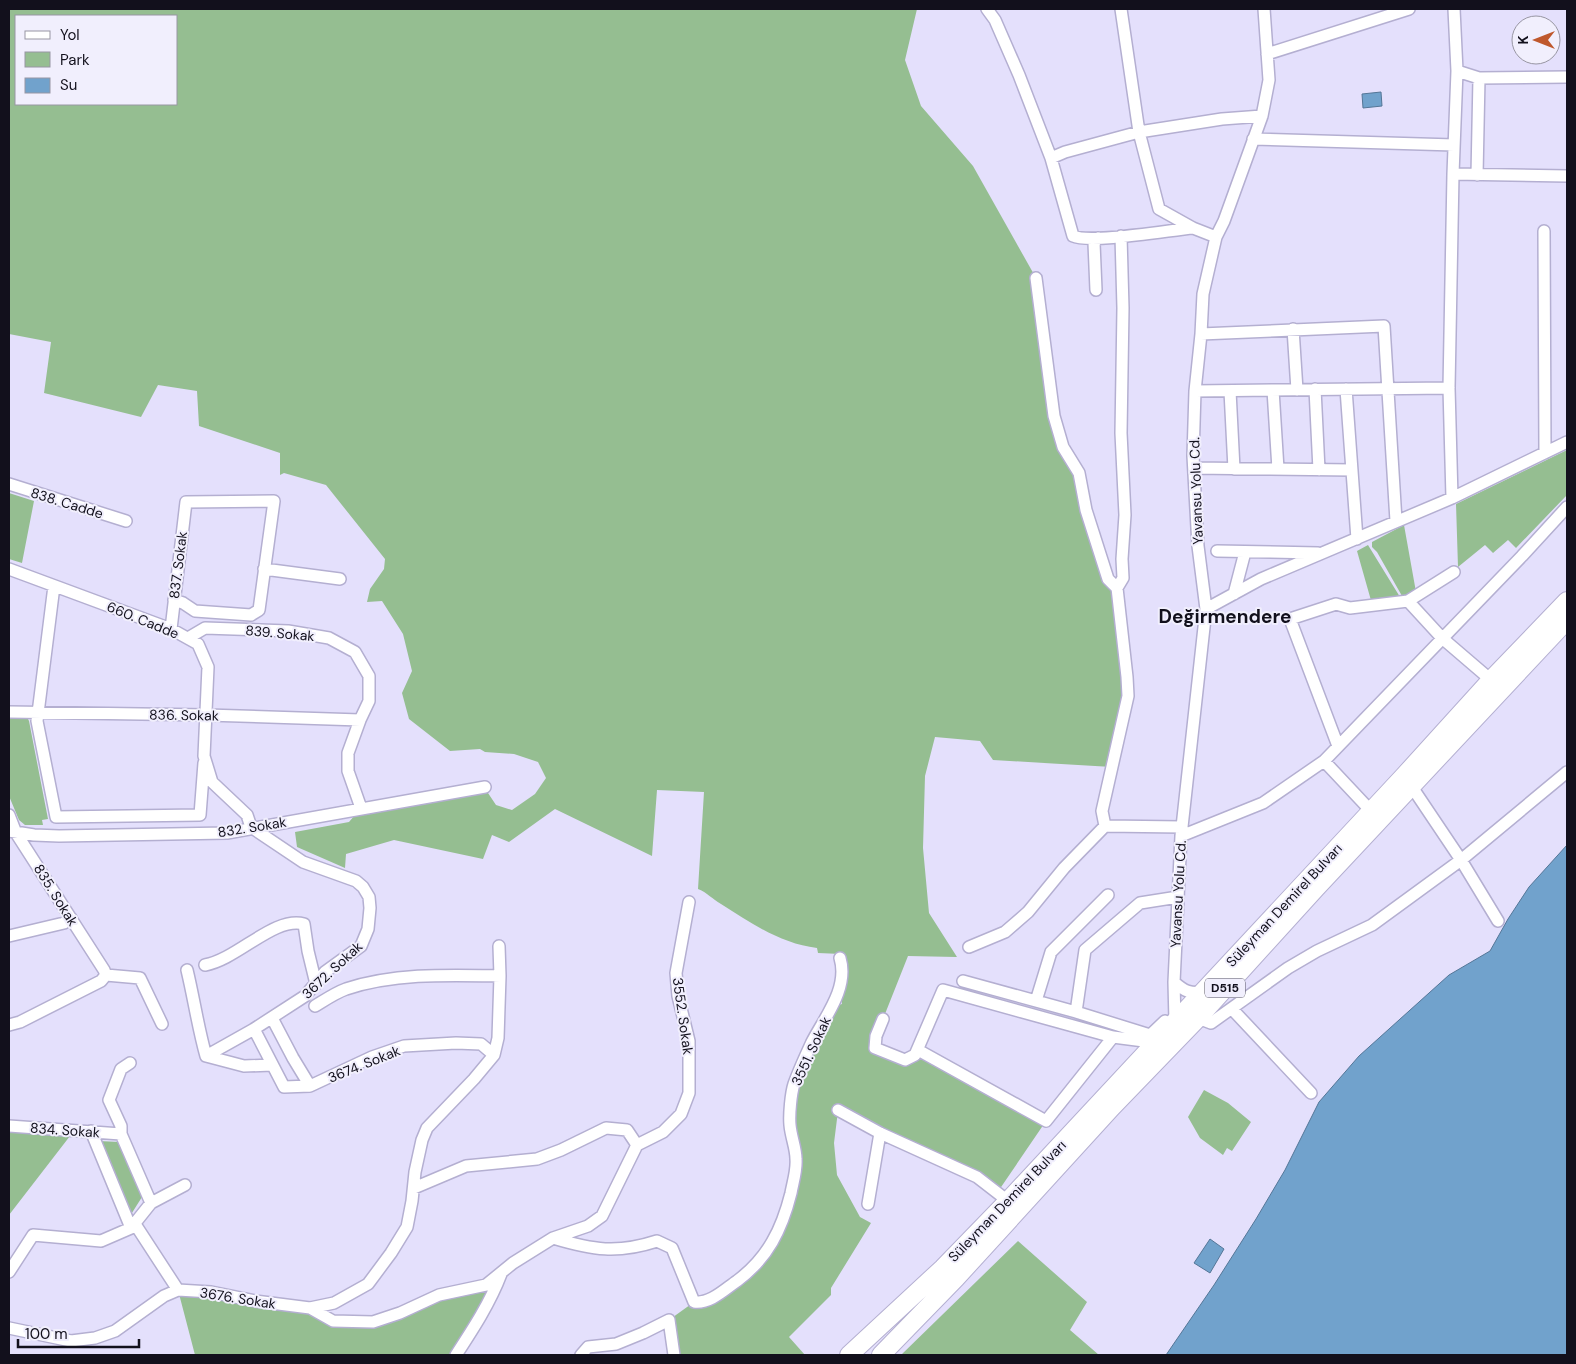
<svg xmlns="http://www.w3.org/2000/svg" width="1576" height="1364" font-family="'DM Sans',sans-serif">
<rect width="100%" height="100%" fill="#e4e0fc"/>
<path fill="#95be91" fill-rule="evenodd" d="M9 9H917L905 60 921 106 973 166 1036 278 1054 416 1086 510 1117 588 1127 677 1112 767 993 760 980 741 935 737 925 776 923 848 929 913 957 957 908 956 883 1019 875 1048 905 1060 918 1050 1046 1121 997 1193 838 1111 834 1143 837 1175 860 1217 871 1223 831 1288V1295L789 1337 805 1355H674L669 1320 694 1302 702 1303 761 1260 793 1182 794 1086 832 1007 842 1004 840 986 841 954 818 953 817 948C781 944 751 923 721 904 712 899 708 893 698 889L704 792 657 790 652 856 555 809 509 842 492 835 483 859 394 840 346 854 345 868 297 847 295 832 349 822 361 808 484 787 496 805 512 810 535 794 546 778 538 762 514 754 485 752 480 749 450 751 409 719 402 693 412 671 403 634 382 601 367 602 370 589 384 569 385 559 326 485 284 473 280 475V453L199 426 197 391 158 385 141 417 44 393 51 342 9 334ZM16 16H176V104H16Z
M1567 450V495L1516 548 1508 540 1493 553 1485 545 1458 567 1456 504Z
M9 493 34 501 22 563 9 559Z
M1404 525 1416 592 1402 596 1377 552 1372 547V542Z
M1368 545 1400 597 1372 604 1357 551Z
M9 719H28L29 721 48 819 42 820 43 825H25L19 820 9 796Z
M1204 1090 1228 1103 1251 1122 1232 1151 1227 1148 1223 1155 1200 1138 1188 1117Z
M9 1132 70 1136 9 1215Z
M98 1141 120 1142 142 1192V1197L130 1216Z
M1018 1241 1087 1302 1070 1330 1099 1355H901Z
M502 1272 456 1355H195L178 1290 310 1308 333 1321 373 1322 486 1285Z"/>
<path fill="#71a2cc" stroke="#547697" d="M1381 92 1382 106 1363 108 1362 94Z
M1567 845V1355H1166L1214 1285 1256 1219 1285 1170 1319 1102 1359 1056 1449 975 1490 951 1508 919 1529 887Z
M1210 1239 1224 1249 1210 1273 1194 1263Z"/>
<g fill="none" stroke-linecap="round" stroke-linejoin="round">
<defs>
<path id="minor" d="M987 9 995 20 1019 75 1051 158 1073 236C1090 244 1170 230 1193 228
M1121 9 1139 132 1159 209 1193 228 1216 237
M1454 9 1457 71 1453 174 1567 176
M1267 54 1409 9
M1457 71 1479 78 1567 77
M1253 139 1454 145
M1051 158 1065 152 1139 132 1222 119 1262 116
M1477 175 1479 78
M1544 231 1545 453
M1036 278 1054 416 1063 447 1079 473 1086 510 1108 579 1117 588
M1096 290 1094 243 1098 238
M1293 329 1297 390
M1201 334 1384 326 1396 521
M1315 389 1319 470
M1346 389 1357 539
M1273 390 1278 469
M1195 391 1449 388
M1230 391 1234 469
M1194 468 1352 470
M9 484 126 521
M1452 498 1449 388 1453 174
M1217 551 1318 553
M9 569 171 629 198 644 208 667 204 756 212 782 247 815 251 827 303 862 356 881 363 887 369 897 370 908 368 929 361 946 325 972 305 996 254 1029
M264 569 340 579
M54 586 37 721 56 817 200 815 204 763
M1234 594 1245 552
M1408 601 1442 638 1491 680
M1206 609 1261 579 1452 498 1567 442
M171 629 186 502 274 501 259 610 251 615 195 611 183 603 174 600
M188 638 205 628 288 631 329 638 355 652 369 676V701L360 720 348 753V771L361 808
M9 712 207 715 360 720
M1338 746 1290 619 1336 604 1350 608 1408 601 1454 572
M1324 761 1371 811
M1412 787 1461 860 1498 921
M9 815 16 833 104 970 106 975
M1105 826 1102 811 1128 696 1127 677 1117 588 1123 578 1122 559 1125 515 1121 433 1123 308 1121 236
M9 831 34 835 59 836 227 833 485 787
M1181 836 1263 803 1324 761 1522 556 1567 507
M9 936 64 923 71 918
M969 947 1005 932 1028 912 1064 868 1105 826 1182 827
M205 965C238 959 274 916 304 924L308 951 316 984
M187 970C194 999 198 1028 206 1056L244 1066 272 1065
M106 975 140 978 162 1024
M963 981 1076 1012 1150 1035
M1174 982C1184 991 1190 994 1204 992
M1036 1001 1051 952 1108 895
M315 1006C325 1000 335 993 346 989 395 973 448 975 500 976
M1232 1009 1311 1093
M1076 1012 1085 950 1140 903 1178 897
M272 1018 293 1058 310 1086 372 1057 404 1046 456 1043 481 1044 494 1055
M1198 1018 1211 1023 1288 968 1317 951 1372 925 1409 898 1461 860 1567 772
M883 1019 876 1036 875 1048 905 1060 915 1055 943 990 1113 1037 1144 1041 1165 1021
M1175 1022 1174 982 1181 836 1206 609 1198 546 1193 456 1195 391 1201 334 1203 294 1216 237 1224 221 1262 116 1269 80 1264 9
M9 1025 20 1022 101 981 106 975
M918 1050 1046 1121 1113 1037
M206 1056 254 1029 284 1087 310 1086
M130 1063 121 1069 109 1100 121 1126V1134L151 1203
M838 1110 880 1133 977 1177 1008 1201
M9 1126 121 1134
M91 1131 131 1228
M414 1188 466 1166 537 1159 561 1150 606 1128 627 1130 637 1145
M868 1204 880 1133
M135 1224 178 1290
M553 1238C593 1250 617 1254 657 1241L672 1248 694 1302C710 1304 724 1290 737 1281 768 1258 782 1229 791 1193 793 1182 797 1170 796 1159 796 1148 791 1137 790 1125 789 1115 791 1093 794 1084 799 1070 806 1055 812 1042 825 1017 849 988 840 958
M9 1272 33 1235 101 1241 131 1228 151 1203 185 1185
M310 1308 333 1321 373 1322 400 1313 439 1295 486 1285 513 1263 553 1238 588 1226 602 1216 637 1145 663 1132 681 1114 689 1093V1041L678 996 676 973 689 902
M9 1328 71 1341 95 1338 115 1331 164 1296 178 1290 211 1292 255 1301 310 1308 334 1303 368 1284 391 1253 407 1227 412 1201 415 1172 422 1140 427 1128 474 1079 494 1055 498 1038 500 976 499 946
M456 1355C473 1329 490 1303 501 1274
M581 1355 588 1347 616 1344 643 1333 669 1320 674 1355"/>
<path id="highway" d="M849 1355 943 1268 1008 1201 1404 776 1491 680 1567 601
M881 1355 956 1278 1112 1107 1198 1018 1316 888 1567 620"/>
</defs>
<use href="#minor" stroke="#b4afd1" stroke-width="14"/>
<use href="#highway" stroke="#b4afd1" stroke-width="20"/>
<use href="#minor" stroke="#fff" stroke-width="11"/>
<use href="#highway" stroke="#fff" stroke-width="18"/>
</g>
<g text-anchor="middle" stroke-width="4" stroke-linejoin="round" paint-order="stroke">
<rect fill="#f1effd" stroke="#555360" stroke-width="1" x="1205" y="978.5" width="40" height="19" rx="4"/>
<g font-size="12" font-weight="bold" fill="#12101c">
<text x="1225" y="992">D515</text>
</g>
<g font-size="14" fill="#12101c" stroke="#f1effd">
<text transform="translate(1196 491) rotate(-92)" y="5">Yavansu Yolu Cd.</text>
<text transform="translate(67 503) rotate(17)" y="5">838. Cadde</text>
<text transform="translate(178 565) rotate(-83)" y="5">837. Sokak</text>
<text transform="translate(143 620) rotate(22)" y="5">660. Cadde</text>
<text transform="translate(280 633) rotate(5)" y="5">839. Sokak</text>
<text transform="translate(184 715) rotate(1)" y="5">836. Sokak</text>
<text transform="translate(252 827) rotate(-9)" y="5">832. Sokak</text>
<text transform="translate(1178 894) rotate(-87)" y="5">Yavansu Yolu Cd.</text>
<text transform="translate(56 895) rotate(58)" y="5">835. Sokak</text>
<text transform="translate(1284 905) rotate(-47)" y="5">Süleyman Demirel Bulvarı</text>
<text transform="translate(332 970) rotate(-43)" y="5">3672. Sokak</text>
<text transform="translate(683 1016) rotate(82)" y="5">3552. Sokak</text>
<text transform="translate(811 1051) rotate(-65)" y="5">3551. Sokak</text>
<text transform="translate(364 1064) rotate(-22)" y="5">3674. Sokak</text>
<text transform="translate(65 1130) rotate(4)" y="5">834. Sokak</text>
<text transform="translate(1007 1201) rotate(-46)" y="5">Süleyman Demirel Bulvarı</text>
<text transform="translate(238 1298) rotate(9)" y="5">3676. Sokak</text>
</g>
<g font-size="19" font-weight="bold" fill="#12101c" stroke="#f1effd">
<text x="1225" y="623">Değirmendere</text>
</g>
</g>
<rect width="1576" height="1364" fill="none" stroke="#12101c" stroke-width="20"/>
<rect x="15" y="15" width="162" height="90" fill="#f1effd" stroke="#9896a3"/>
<rect x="25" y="31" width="25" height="8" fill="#ffffff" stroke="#9896a3"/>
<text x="60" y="40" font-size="15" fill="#12101c">Yol</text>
<rect x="25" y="52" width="25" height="15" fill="#95be91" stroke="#9896a3"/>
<text x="60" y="65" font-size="15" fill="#12101c">Park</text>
<rect x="25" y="78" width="25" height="15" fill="#71a2cc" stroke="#9896a3"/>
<text x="60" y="90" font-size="15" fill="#12101c">Su</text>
<g transform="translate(1536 40) rotate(270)"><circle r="24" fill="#f1effd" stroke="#9896a3"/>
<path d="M0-4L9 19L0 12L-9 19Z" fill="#bf582d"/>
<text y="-8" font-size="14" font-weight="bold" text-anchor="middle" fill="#12101c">K</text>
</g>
<path d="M18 1339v8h121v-8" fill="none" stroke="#12101c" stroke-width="2.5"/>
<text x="25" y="1339" font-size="15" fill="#12101c" stroke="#f1effd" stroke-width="4" paint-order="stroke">100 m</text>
</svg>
